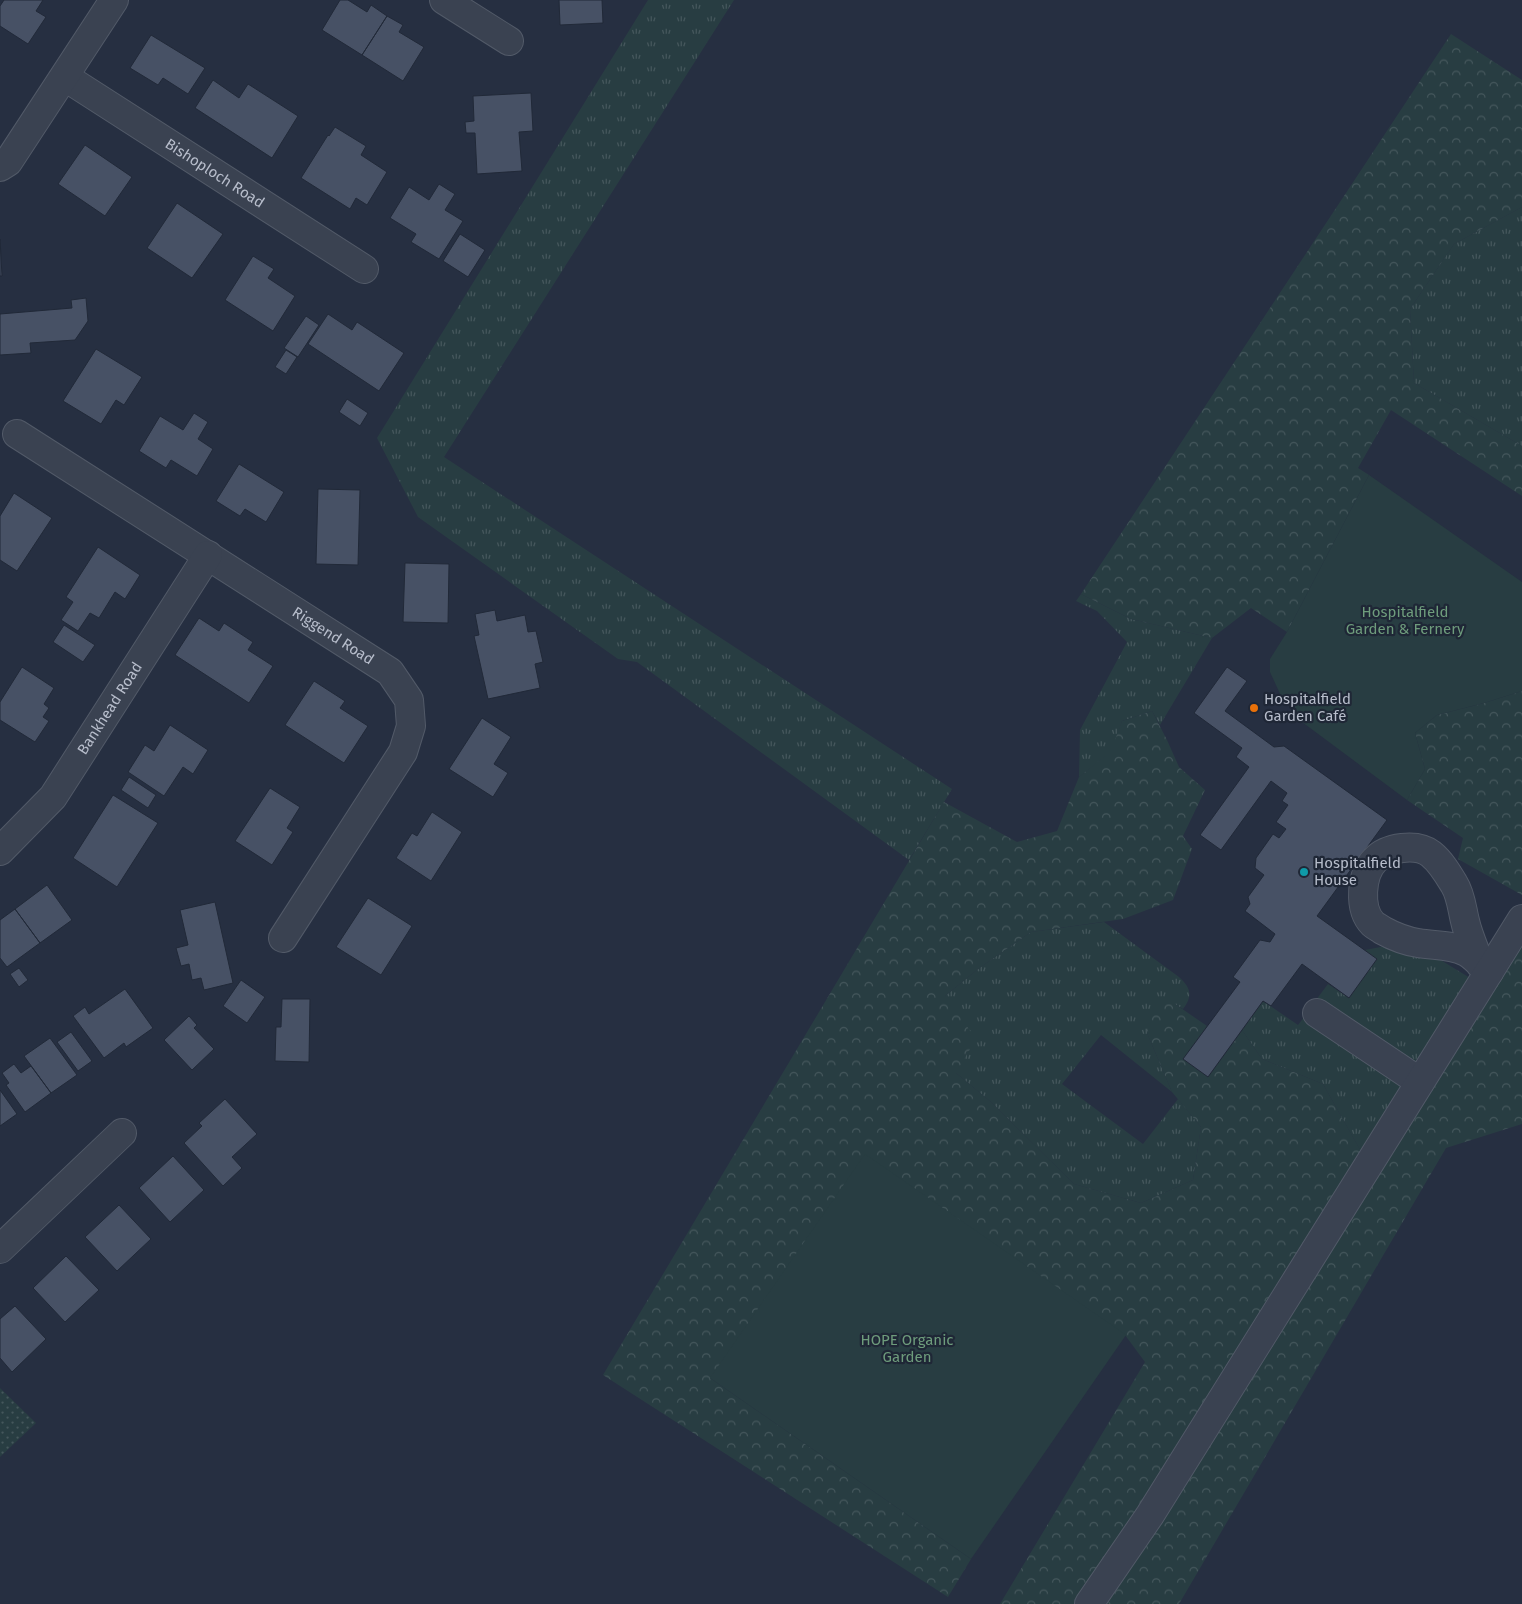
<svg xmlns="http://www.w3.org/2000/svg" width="1522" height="1604" font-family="'Fira Sans',sans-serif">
<defs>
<pattern id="grass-tufts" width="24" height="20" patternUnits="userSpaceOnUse" patternTransform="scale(1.25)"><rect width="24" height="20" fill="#283d42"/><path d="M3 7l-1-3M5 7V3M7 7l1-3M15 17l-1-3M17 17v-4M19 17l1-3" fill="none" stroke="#45575c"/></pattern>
<pattern id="forest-crowns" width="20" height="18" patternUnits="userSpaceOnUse" patternTransform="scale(1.25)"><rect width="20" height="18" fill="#283d42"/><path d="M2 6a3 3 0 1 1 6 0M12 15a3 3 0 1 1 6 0" fill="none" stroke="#45575c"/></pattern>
<pattern id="park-dots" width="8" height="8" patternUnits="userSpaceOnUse" patternTransform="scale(1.25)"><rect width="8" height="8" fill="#283d42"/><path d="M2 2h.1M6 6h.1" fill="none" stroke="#45575c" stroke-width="1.8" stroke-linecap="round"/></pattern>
</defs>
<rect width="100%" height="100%" fill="#262f41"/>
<path fill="url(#grass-tufts)" d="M648 0H734L444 457 952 789 909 860 637 662 618 659 418 517 377 438Z
M1522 207V446L1414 383 1410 309 1454 244Z
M1081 594 1131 619 1212 638 1160 725 1152 711 1122 721 1112 751 1079 777 1080 730 1127 642 1097 611 1076 601Z
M1104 922 1179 977C1191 988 1193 996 1183 1009L1175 1004 1147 1033 1172 1092 1101 1035 1062 1084 1143 1144 1178 1099 1201 1127 1193 1180 1141 1203 1074 1184 991 1102 956 1073 945 996 978 969 1031 932Z
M1386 946 1439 959 1475 981 1420 1068 1316 1000 1328 984 1349 998 1376 959 1365 950Z
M1263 1001 1298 1025 1305 1016 1407 1089 1363 1155 1323 1084 1262 1059 1242 1030Z"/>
<path fill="url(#forest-crowns)" d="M1451 34 1522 80V207L1454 244 1410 309 1414 383 1522 446V496L1391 410 1358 468 1369 475 1287 632 1251 608 1212 638 1131 619 1081 594Z
M1522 691V895L1458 859 1463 838 1407 800 1425 769 1415 733 1437 715 1484 703Z
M1152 711 1167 740 1179 767 1205 790 1183 836 1192 849 1173 900 1123 919 1031 932 978 969 945 996 976 1039 956 1073 991 1102 1074 1184 1141 1203 1193 1180 1201 1127 1172 1092 1147 1033 1151 1004H1175L1207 1026 1184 1059 1208 1077 1242 1030 1262 1059 1323 1084 1363 1155 1522 933V1124L1446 1148 1179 1604H1000L1145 1362 1125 1335 710 1378 971 1559 948 1597 603 1375 944 802 1017 842 1057 831 1079 777 1111 751 1122 721Z"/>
<path fill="url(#park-dots)" d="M0 1388 36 1423 0 1457Z"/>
<path fill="#283d42" d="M1369 475 1522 582V691L1484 703 1437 715 1415 733 1425 769 1407 800 1298 719 1291 710 1287 700 1281 696 1270 672V659L1287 632Z
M865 1154 1126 1335 971 1559 710 1378Z"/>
<path fill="#475165" stroke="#212938" d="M4 0H43L36 11 46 17 28 44 0 26V6Z
M340 0H348L367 12 371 5 387 16 362 55 322 30Z
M559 0H602L603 23 560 25Z
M387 16 403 25 399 32 424 47 403 81 362 55Z
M151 35 205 68 188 94 163 78 158 85 130 68Z
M213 80 239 98 248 84 298 116 272 158 195 108Z
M531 93 533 131 519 132 522 171 477 174 475 133H466L465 122 474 121 473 96Z
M335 127 366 146 361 155 387 172 367 205 356 198 350 209 301 178 328 135 329 136Z
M85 145 132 177 105 216 58 184Z
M439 184 455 194 445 210 463 221 439 259 411 242 416 234 390 218 409 187 429 200Z
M177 203 223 234 192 278 147 248Z
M460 234 485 250 468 277 443 261Z
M0 239 2 276H0Z
M253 256 274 269 268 278 295 296 273 331 225 300Z
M86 298 88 321 75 340 30 343 31 353 0 355V314L72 308 71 300Z
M328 314 352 330 357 322 404 353 379 391 308 344Z
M306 316 319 325 298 357 284 348Z
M96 349 142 377 124 405 116 400 101 424 63 401Z
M286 350 297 357 286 374 275 367Z
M347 399 368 413 360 426 339 412Z
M194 413 208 422 198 439 213 449 197 476 171 460 166 468 139 451 160 416 183 430Z
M239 464 284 492 266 522 245 509 240 516 216 501Z
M318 489 360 490 358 565 316 564Z
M14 493 52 518 17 571 0 560V516Z
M98 547 140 575 125 599 115 592 99 618 90 613 78 631 61 620 73 602 66 597Z
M405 563 449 564 448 623 403 622Z
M495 610 497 621 525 615 528 632 536 631 543 662 535 664 540 688 488 699 474 636 479 635 475 614Z
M199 618 219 631 224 623 253 642 248 650 273 666 249 703 175 655Z
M64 625 95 645 83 662 53 642Z
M22 667 54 688 44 704 49 708 43 717 49 721 35 742 0 720V702Z
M1227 667 1247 681 1225 711 1274 747 1284 746 1387 820 1317 916 1377 959 1349 998 1302 964 1271 1006 1263 1001 1208 1077 1183 1059 1240 982 1233 977 1260 940 1270 942 1275 934 1245 911 1250 904 1248 897 1264 875 1255 868 1256 858 1273 834 1279 838 1286 829 1276 822 1288 805 1282 801 1287 793 1271 781 1221 850 1200 835 1249 767 1236 757 1242 748 1194 713Z
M314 681 345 701 340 708 368 726 344 763 285 725Z
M482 718 511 737 494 764 508 773 493 797 449 769Z
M170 725 208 750 193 774 183 767 164 796 128 772 145 745 154 751Z
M129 777 156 795 148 808 121 790Z
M270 788 300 807 287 828 293 832 272 865 235 841Z
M113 795 158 823 117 887 73 858Z
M432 812 462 832 431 881 396 858 412 833 417 836Z
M47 885 72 920 40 943 15 909Z
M368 898 412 926 381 975 336 947Z
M215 902 233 983 204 990 201 978 192 980 189 964 181 966 176 948 188 945 180 910Z
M15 909 40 943 7 967 0 958V920Z
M19 968 28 980 19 987 10 974Z
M241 980 265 997 247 1023 223 1006Z
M125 989 153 1028 126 1047 124 1043 104 1058 73 1016 85 1007 89 1014Z
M282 999H310L309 1062 275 1061 276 1027H281Z
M189 1016 197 1025 194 1028 214 1049 192 1070 164 1040Z
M71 1032 92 1061 78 1071 57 1042Z
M50 1038 77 1075 51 1093 24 1056Z
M14 1064 21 1073 31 1066 51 1093 25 1112 6 1085 9 1083 2 1073Z
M0 1090 17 1114 0 1126Z
M225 1099 257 1134 232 1157 242 1168 223 1186 184 1143 202 1126 199 1123Z
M173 1156 204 1190 170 1222 139 1188Z
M119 1205 151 1239 117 1271 85 1237Z
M66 1256 99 1290 65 1322 33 1288Z
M15 1306 46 1339 12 1372 0 1358V1319Z"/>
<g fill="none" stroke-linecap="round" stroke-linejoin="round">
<defs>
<g id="minor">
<path d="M444 0 509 41"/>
<path id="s1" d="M65 77 364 269"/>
<path d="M0 167 8 162 114 0"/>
<path id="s2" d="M17 434 390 672 409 700 411 726 403 752 283 938"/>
<path id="s3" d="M0 851 53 797 208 555"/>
<path d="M1480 964C1475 950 1468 935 1465 921 1462 909 1461 895 1454 884 1448 874 1441 862 1431 854 1417 843 1387 847 1375 860 1361 874 1358 909 1373 924 1375 926 1380 928 1382 930 1393 936 1405 941 1418 943 1434 946 1450 944 1466 952 1474 956 1482 966 1489 972"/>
<path d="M1317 1013 1420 1082"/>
<path d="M0 1249 122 1133"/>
<path d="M1089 1604 1150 1515 1522 919"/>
</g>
</defs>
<use href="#minor" stroke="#525a68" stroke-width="30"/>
<use href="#minor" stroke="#3a4251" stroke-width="28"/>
</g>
<circle fill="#e8710a" stroke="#1f2736" stroke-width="2" cx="1254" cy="708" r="5"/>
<circle fill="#0f9aa8" stroke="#1f2736" stroke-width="2" cx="1304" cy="872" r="5"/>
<g text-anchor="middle" stroke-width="4.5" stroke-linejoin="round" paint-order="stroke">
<g font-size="15" fill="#b7bdcb" stroke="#1f2736">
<text dy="5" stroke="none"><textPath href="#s1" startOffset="178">Bishoploch Road</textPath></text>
<text dy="5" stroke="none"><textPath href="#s2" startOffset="375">Riggend Road</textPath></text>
<text dy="5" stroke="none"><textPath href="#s3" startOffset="181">Bankhead Road</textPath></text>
</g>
<g font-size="15" fill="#6e9c7c" stroke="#1f2736">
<text x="1405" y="617">Hospitalfield<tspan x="1405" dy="17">Garden &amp; Fernery</tspan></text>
<text x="907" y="1345">HOPE Organic<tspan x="907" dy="17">Garden</tspan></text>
</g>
<g font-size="15" fill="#b7bdcb" stroke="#1f2736" text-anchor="start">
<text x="1264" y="704">Hospitalfield<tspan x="1264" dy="17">Garden Café</tspan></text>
<text x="1314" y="868">Hospitalfield<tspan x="1314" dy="17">House</tspan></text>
</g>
</g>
</svg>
